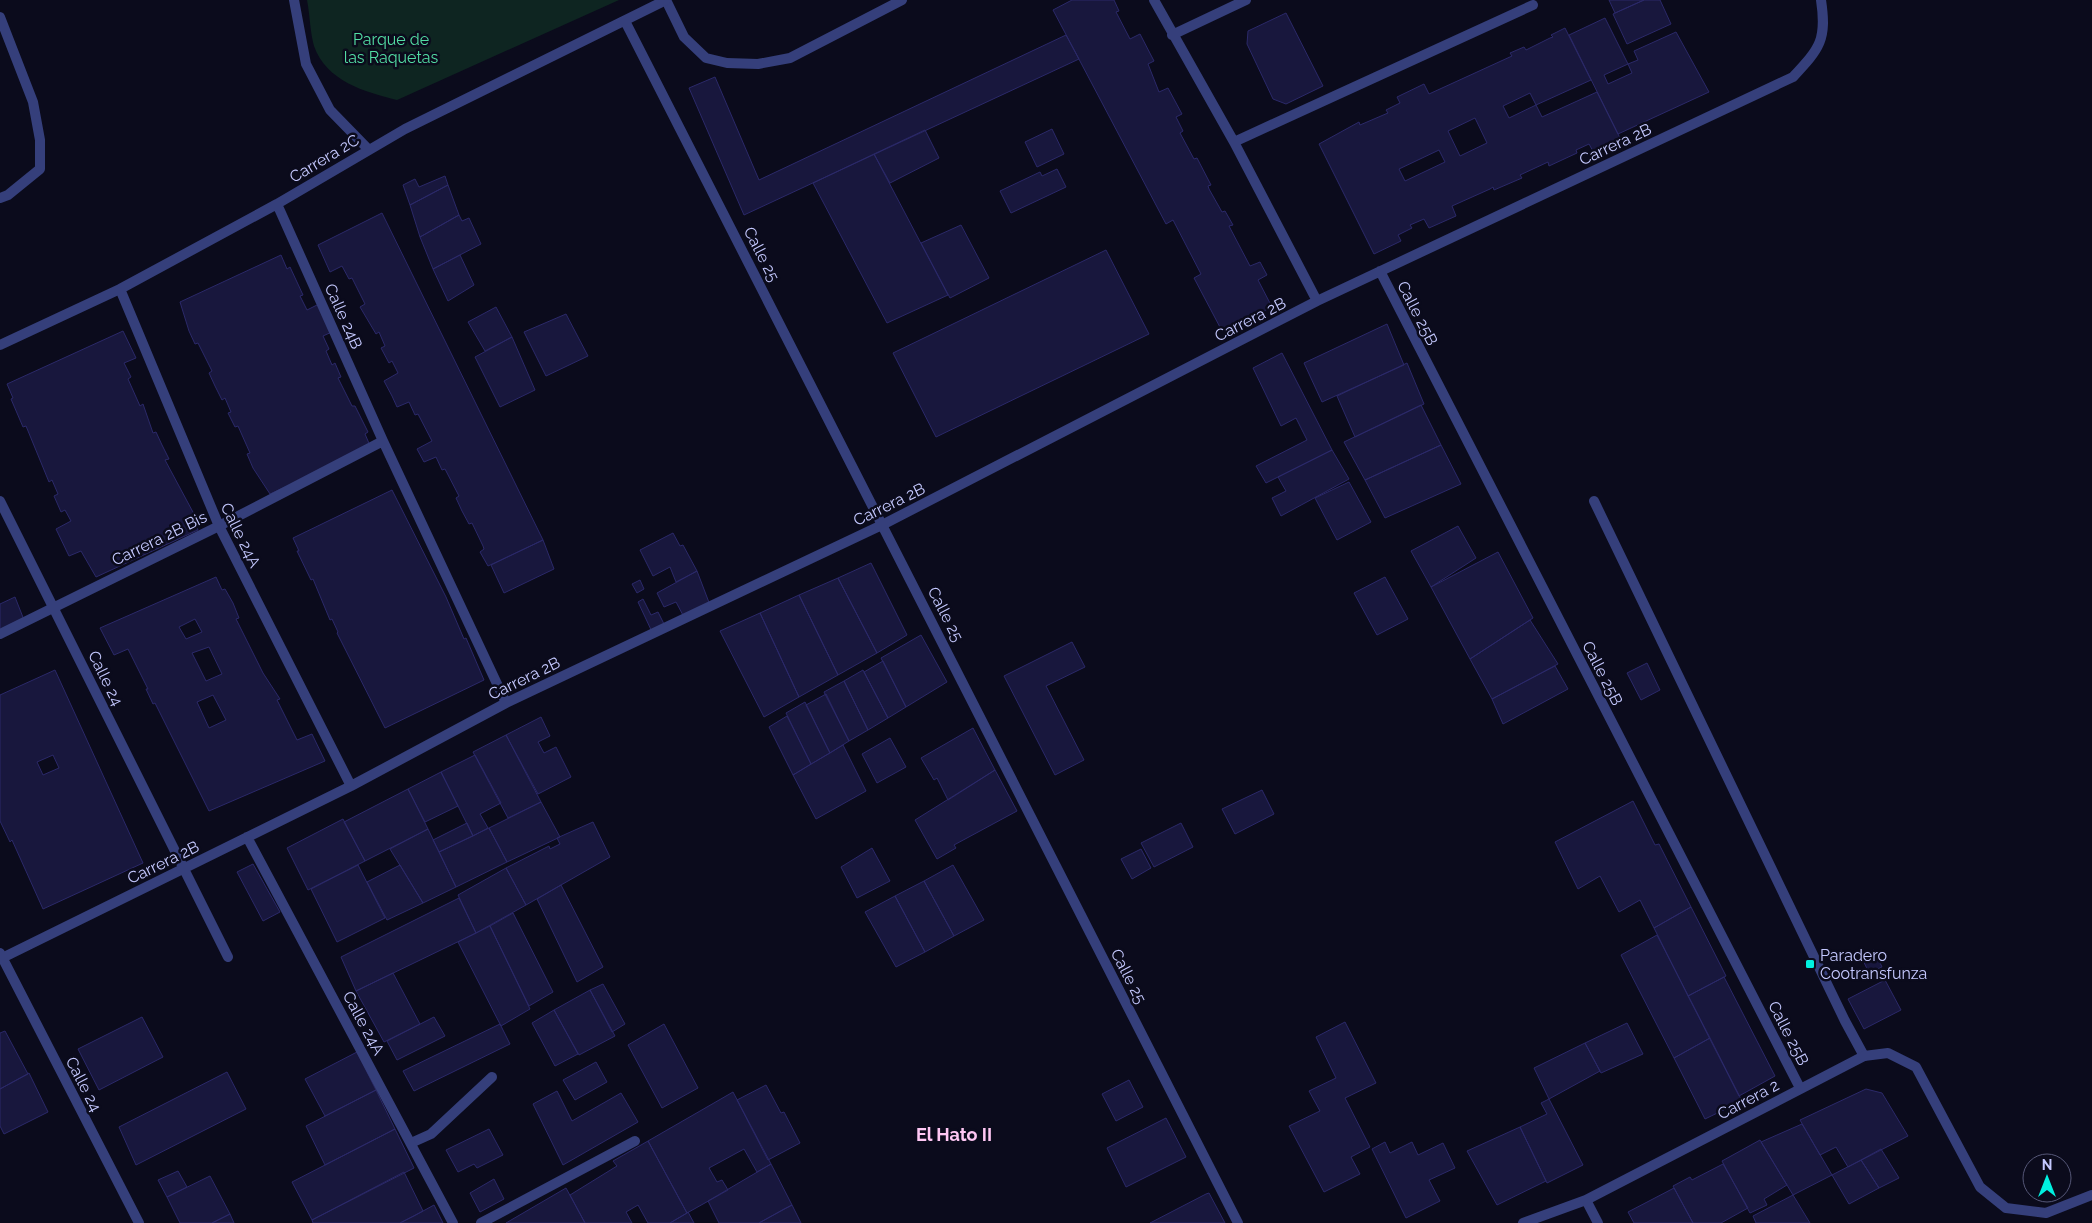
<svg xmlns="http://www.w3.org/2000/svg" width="2092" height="1223" font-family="Raleway,sans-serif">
<rect width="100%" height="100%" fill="#0b0b1c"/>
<path fill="#0e2521" d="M307 0H619L397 100C365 92 326 81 314 46 310 32 310 15 307 0Z"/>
<path fill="#18173d" stroke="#2b2969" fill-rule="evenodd" d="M1072 0H1114L1119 11 1116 12 1130 39 1140 34 1154 61 1148 64 1159 92 1168 88 1182 114 1176 117 1183 131 1180 133 1194 159 1197 158 1211 185 1208 186 1209 189 1222 212 1225 211 1233 225 1229 226 1250 266 1260 262 1267 275 1258 280 1272 307 1222 331 1194 278 1201 274 1173 220 1166 224 1053 10Z
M1609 0H1644L1615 13Z
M1644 0H1660L1671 24 1627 44 1613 14Z
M1286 13 1323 86 1286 104 1273 99 1247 44 1248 31Z
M1605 18 1628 64 1638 60 1634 51 1676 32 1709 92 1618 134 1569 35ZM1628 64 1632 73 1608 84 1604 75Z
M1565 28 1591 80 1536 105 1542 117 1597 92 1621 140 1594 153 1589 144 1576 150 1577 153 1549 166 1548 162 1520 175 1522 178 1494 190 1493 187 1490 189 1452 206 1456 216 1429 228 1424 219 1410 225 1412 228 1398 235 1401 241 1374 254 1319 144 1359 122 1360 125 1388 113 1386 110 1400 103 1397 97 1424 84 1429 94 1512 56 1510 53 1524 47 1526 50 1550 38 1553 37 1551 35ZM1530 93 1536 105 1509 118 1503 106ZM1475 118 1487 143 1460 156 1448 131ZM1439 150 1445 162 1405 181 1399 169Z
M1066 35 1079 59 744 215 689 88 715 77 759 180Z
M1052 129 1064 154 1037 167 1025 142Z
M925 130 939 158 890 183 874 154Z
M874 154 948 295 887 323 813 183Z
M1057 169 1066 187 1011 213 1000 191 1040 172 1042 176Z
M445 176 448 185 410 205 403 185 415 179 419 187Z
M448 185 459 215 420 237 410 205Z
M382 213 543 540 488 566 480 552 484 549 483 546 472 523 469 524 462 511 456 498 459 496 445 469 442 470 436 457 424 462 417 449 432 441 418 414 415 415 409 402 397 407 392 396 384 381 398 373 392 361 389 363 381 348 385 346 379 332 376 334 360 307 365 304 352 278 349 279 342 266 330 272 318 245Z
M459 215 462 221 469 218 481 244 433 269 420 237Z
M961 225 989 278 950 298 921 243Z
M1106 250 1149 334 936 437 893 353Z
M281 255 287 269 290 267 303 295 300 296 307 310 321 303 334 331 323 336 329 349 326 351 332 365 335 363 341 377 338 378 352 406H355L368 432 365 434 371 448 270 494 253 468 247 454 250 453 238 426 235 427 228 413 231 412 225 398 222 400 215 386 209 373 212 371 198 343 195 344 189 331 180 302Z
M460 255 474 285 448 301 433 269Z
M496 307 512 337 485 351 468 322Z
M566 314 588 356 546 376 524 332Z
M1387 324 1404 365 1322 402 1304 363Z
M123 331 136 358 124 363 131 377 128 379 140 406 143 404 153 433 156 432 162 445 169 459 165 460 194 514 191 515 198 530 96 577 81 551 69 556 56 529 71 521 65 510 61 512 54 496 58 494 52 480 49 482 26 426 23 427 11 399 13 398 7 384Z
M512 337 535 390 500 407 475 357Z
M1282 353 1332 450 1266 483 1256 466 1307 440 1296 418 1281 426 1253 368Z
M1407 363 1424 404 1355 437 1337 396Z
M1421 405 1441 445 1365 480 1344 442Z
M1441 445 1461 484 1385 518 1365 480Z
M1332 450 1349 479 1281 516 1272 498 1286 491 1278 477Z
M1349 482 1371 522 1337 540 1315 498Z
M392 490 446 597 464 639 466 638 484 680 385 728 337 633 338 632 332 619 330 620 313 579 311 580 297 551H299L293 538Z
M1458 526 1476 558 1431 587 1411 551Z
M673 533 680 546 683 545 697 571 676 582 670 567 653 576 640 550Z
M543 540 554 569 504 593 491 565Z
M1498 552 1533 618 1470 659 1431 587Z
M871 563 907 635 877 653 838 578Z
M697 571 710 605 685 619 676 602 664 607 657 593Z
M216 577 222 590 225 589 233 603 239 618 236 619 263 673 280 699 277 700 297 740 312 734 325 761 209 811 155 703 153 704 146 689H148L128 649 114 655 100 628ZM195 619 202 632 186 639 179 627ZM209 647 222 674 206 681 192 653ZM213 695 226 720 209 728 197 702Z
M1385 577 1408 619 1377 635 1354 593Z
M838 578 877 653 838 675 799 595Z
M640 580 644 589 637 593 632 584Z
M799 595 838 675 799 697 760 613Z
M15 597 26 625 0 638V604Z
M643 599 651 615 658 612 666 628 653 634 638 602Z
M760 613 799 697 764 717 720 631Z
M1530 620 1558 664 1492 699 1470 659Z
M921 635 947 682 906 707 881 658Z
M1072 642 1085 667 1046 686 1084 760 1055 775 1004 676Z
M883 661 906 707 888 718 864 672Z
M1647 663 1660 690 1641 700 1627 673Z
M1555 666 1568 689 1503 724 1492 699Z
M55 670 143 863 43 909 12 840 10 842 0 821V695ZM53 755 59 768 43 775 37 762Z
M863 670 888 718 868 730 844 681Z
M844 681 868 730 849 741 824 692Z
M826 694 849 741 830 753 806 705Z
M805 702 830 753 811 764 786 713Z
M787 716 811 764 793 775 769 727Z
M541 717 550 736 538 742 544 753 556 747 571 777 538 794 506 735Z
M973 728 995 770 948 800 937 778 934 780 921 758Z
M506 735 541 802 508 818 473 752Z
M890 738 906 767 877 783 862 754Z
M843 745 866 791 816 819 793 775Z
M475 755 501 803 480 814 488 828 473 836 441 772Z
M995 770 1017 811 954 845 956 848 937 859 915 820Z
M441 772 458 806 425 822 408 789Z
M408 789 428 829 365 861 344 822Z
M1262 790 1274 814 1235 834 1222 809Z
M1633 801 1655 845 1659 844 1691 907 1654 928 1640 900 1619 912 1600 876 1578 889 1555 842Z
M541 802 560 837 507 862 489 828Z
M343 819 365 861 308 890 287 848Z
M593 822 610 857 526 905 506 868 549 846 550 849 560 844 557 838Z
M467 823 473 836 439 852 433 840Z
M1181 823 1193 847 1154 867 1141 843Z
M489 828 507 862 456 887 439 852Z
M428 829 456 887 423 903 390 849Z
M872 848 890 881 857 898 841 867Z
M1141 849 1151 868 1132 879 1121 859Z
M253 864 280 912 263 921 237 872Z
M358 865 385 918 337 942 311 889Z
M400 865 423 903 387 920 367 882Z
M953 865 984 920 954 936 924 881Z
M506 868 526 905 476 933 458 895Z
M924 881 954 936 925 952 895 896Z
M561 885 603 967 577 982 537 899Z
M895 896 925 952 896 967 865 912Z
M459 898 476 933 356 991 341 957Z
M1691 907 1726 976 1688 996 1654 928Z
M513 913 553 992 529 1006 490 926Z
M490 926 530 1009 501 1026 458 942Z
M1657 935 1710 1038 1674 1058 1621 955Z
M1874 950 1882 967 1869 973 1861 956Z
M393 973 420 1024 384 1042 356 991Z
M1724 977 1775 1076 1739 1096 1688 996Z
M1885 980 1901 1010 1864 1029 1848 999Z
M603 984 625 1024 612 1032 590 990Z
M590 990 615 1036 579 1055 554 1010Z
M554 1010 578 1054 555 1066 532 1023Z
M142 1017 163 1057 99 1090 78 1049Z
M434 1017 445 1036 397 1060 387 1041Z
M1345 1022 1376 1083 1345 1098 1370 1147 1351 1157 1360 1174 1324 1192 1289 1126 1320 1111 1309 1091 1336 1078 1316 1037Z
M1627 1023 1643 1054 1601 1073 1585 1043Z
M500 1024 510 1044 414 1091 403 1071Z
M664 1024 698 1088 662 1108 628 1045Z
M5 1031 28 1074 0 1089V1033Z
M1710 1038 1742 1101 1705 1119 1674 1058Z
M1585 1043 1600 1071 1549 1099 1534 1068Z
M357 1052 376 1090 325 1116 305 1079Z
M596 1062 607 1082 575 1100 563 1080Z
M227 1072 246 1109 136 1165 119 1127Z
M29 1073 48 1112 4 1134 0 1126V1089Z
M1129 1080 1143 1107 1116 1121 1102 1094Z
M766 1085 781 1113 784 1112 800 1143 768 1160 737 1100Z
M1866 1089 1882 1093 1908 1136 1848 1167 1836 1147 1820 1155 1800 1120Z
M376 1090 395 1129 325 1165 306 1126Z
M557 1091 572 1121 621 1093 638 1122 563 1165 533 1104Z
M733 1092 771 1164 757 1172 744 1149 709 1168 717 1182 722 1180 728 1190 687 1213 648 1141Z
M1549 1099 1583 1165 1547 1183 1520 1127 1547 1114 1541 1103Z
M1166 1118 1186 1157 1126 1187 1107 1148Z
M1802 1124 1832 1175 1793 1195 1761 1142Z
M1520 1127 1546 1181 1497 1205 1467 1151Z
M395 1129 414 1168 312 1220 292 1182Z
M489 1129 503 1155 477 1168 474 1164 458 1172 446 1150Z
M1760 1140 1787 1185 1764 1199 1767 1205 1750 1213 1722 1161Z
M648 1141 687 1213 670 1223H648L638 1205 626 1212 632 1223H585L570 1195 617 1166 613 1161Z
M1385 1142 1390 1153 1412 1142 1418 1155 1443 1143 1455 1168 1429 1180 1440 1201 1406 1218 1372 1149Z
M1881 1149 1899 1178 1879 1188 1861 1160Z
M1861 1160 1879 1188 1849 1204 1832 1175Z
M771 1164 792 1205 759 1223H719L708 1201Z
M1723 1164 1748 1208 1721 1223H1693L1673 1186 1690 1177 1692 1180Z
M178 1171 187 1187 167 1197 158 1180Z
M404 1172 423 1211 400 1223H313L312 1220Z
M210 1176 230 1214 212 1223H180L167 1197Z
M494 1179 504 1199 480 1212 470 1193Z
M566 1188 585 1223H506Z
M1674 1188 1693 1223H1634L1628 1212Z
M1209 1193 1225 1223H1150L1206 1194Z
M1793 1195 1810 1223H1756L1753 1216Z
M434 1205 443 1223H400L414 1216Z
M792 1205 801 1223H759L784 1209Z
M688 1212 694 1223H670L687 1213Z
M230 1214 234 1223H212Z"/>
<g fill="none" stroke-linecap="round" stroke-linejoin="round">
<path stroke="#353f7b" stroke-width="10" d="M666 0 684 37 706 58 727 63 758 64 790 58 902 0
M0 17 33 102 40 140V169L8 195 0 198
M1594 501 1845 1021 1864 1056
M411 1143 431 1134 492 1077"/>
<path stroke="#353f7b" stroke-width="10" d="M294 0 306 64 330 110 368 149
M1154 0 1234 142 1317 301
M625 21 1238 1223
M1172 35 1246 0
M1234 142 1533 5
M277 204 383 441 506 703
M1380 271 1800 1088
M120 289 219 526 351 786
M0 345 120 289 277 204 405 129 666 0
M0 501 228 957
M0 634 219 526 383 441
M247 837 453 1223
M0 953 139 1223
M0 959 351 786 506 703 884 524 1317 301 1793 77C1820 48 1827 40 1821 0
M1586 1200 1598 1223
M481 1223 635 1141
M1523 1223 1586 1200 1864 1056 1888 1053 1916 1067 1980 1187 2006 1208 2046 1213 2092 1195"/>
</g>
<rect fill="#00f0e0" stroke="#0b0b1c" stroke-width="2" x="1805" y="959" width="10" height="10" rx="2.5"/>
<g text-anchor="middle" stroke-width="5" stroke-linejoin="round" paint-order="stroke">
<g font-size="16" fill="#53dea4" stroke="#0b0b1c">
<text x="391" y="45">Parque de<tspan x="391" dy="18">las Raquetas</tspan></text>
</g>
<g font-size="16" fill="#c5c9ff" stroke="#0b0b1c">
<text transform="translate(1615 144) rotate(-25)" y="6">Carrera 2B</text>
<text transform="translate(324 158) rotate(-31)" y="6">Carrera 2C</text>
<text transform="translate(762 254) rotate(63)" y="6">Calle 25</text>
<text transform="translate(1418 313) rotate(63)" y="6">Calle 25B</text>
<text transform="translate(344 316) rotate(66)" y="6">Calle 24B</text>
<text transform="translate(1250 319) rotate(-27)" y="6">Carrera 2B</text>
<text transform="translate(889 504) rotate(-26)" y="6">Carrera 2B</text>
<text transform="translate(241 535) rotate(64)" y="6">Calle 24A</text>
<text transform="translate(159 538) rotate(-26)" y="6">Carrera 2B Bis</text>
<text transform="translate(946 614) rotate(63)" y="6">Calle 25</text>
<text transform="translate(1603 673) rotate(63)" y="6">Calle 25B</text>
<text transform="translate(106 678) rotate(64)" y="6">Calle 24</text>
<text transform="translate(524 678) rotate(-26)" y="6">Carrera 2B</text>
<text transform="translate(163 862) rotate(-26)" y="6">Carrera 2B</text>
<text transform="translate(1129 976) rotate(63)" y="6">Calle 25</text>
<text transform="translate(364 1023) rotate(62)" y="6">Calle 24A</text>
<text transform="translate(1789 1033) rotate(63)" y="6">Calle 25B</text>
<text transform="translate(84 1084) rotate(63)" y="6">Calle 24</text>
<text transform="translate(1748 1099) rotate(-28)" y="6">Carrera 2</text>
</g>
<g font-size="16" fill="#c5c9ff" stroke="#0b0b1c" text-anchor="start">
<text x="1820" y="961">Paradero<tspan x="1820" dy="18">Cootransfunza</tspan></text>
</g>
<g font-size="18" font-weight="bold" fill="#ffc7f4" stroke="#0b0b1c">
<text x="954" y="1141">El Hato II</text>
</g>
</g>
<g transform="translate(2047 1178)"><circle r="24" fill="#0b0b1c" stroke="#555777"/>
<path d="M0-4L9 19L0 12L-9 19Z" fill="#00f0e0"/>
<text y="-8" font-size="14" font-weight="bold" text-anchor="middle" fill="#c5c9ff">N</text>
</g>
</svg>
